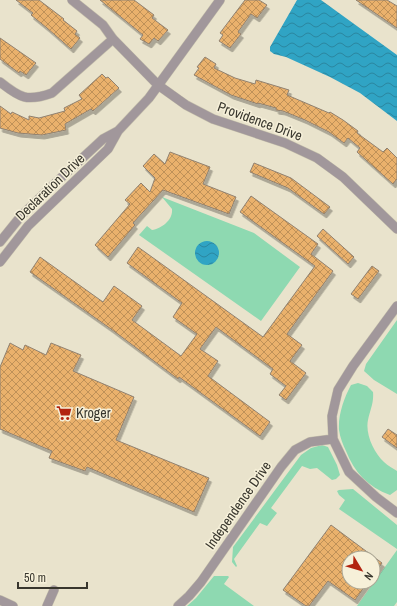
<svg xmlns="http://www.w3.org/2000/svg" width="397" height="606" font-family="'Archivo Narrow',sans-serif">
<defs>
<pattern id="water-waves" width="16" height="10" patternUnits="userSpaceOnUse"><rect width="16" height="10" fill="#30a4c4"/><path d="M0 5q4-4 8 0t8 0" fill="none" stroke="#2a86a0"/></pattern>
<pattern id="building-cross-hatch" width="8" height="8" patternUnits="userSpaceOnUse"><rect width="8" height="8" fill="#eab16c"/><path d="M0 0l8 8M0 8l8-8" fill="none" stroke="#bf9159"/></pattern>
<filter id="shadow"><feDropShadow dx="2.5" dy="4" stdDeviation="0" flood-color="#0004"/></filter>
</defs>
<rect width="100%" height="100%" fill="#e9e3cc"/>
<path fill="#8ed9b1" d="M162 197 254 233 300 267 261 321 139 235 147 226 152 230C162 228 173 220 172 209Z
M397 320V394L374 380 364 371 366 364Z
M358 383 367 386 373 392C374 403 370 410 368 420 365 434 374 453 384 462 388 466 393 468 397 471V490L390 495C368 487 354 472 346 451 343 445 340 437 339 430 338 415 344 398 351 385Z
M322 445 328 447 337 465 340 475 336 479 332 480 317 468 310 469 302 466 271 508 277 513 267 526 260 523 234 559 237 566 236 567 232 562 233 547 301 455 311 448Z
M353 489 397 525V549L339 509 345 500 339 495 337 491 339 490Z
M397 550V602L394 606H357Z
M214 576H228L229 577 224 584 254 606H187L196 598Z"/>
<path fill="url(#water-waves)" d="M297 0H321L397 55V121L360 93 330 77 286 57 274 54 270 51V47Z
M195 253a12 12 0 1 1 24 0a12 12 0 1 1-24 0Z"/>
<path fill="url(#building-cross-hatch)" stroke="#908170" filter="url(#shadow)" d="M16 0H39L64 19 63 20 77 31 75 34 80 38 71 49 47 28 31 15 33 13Z
M100 0H134L154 15 152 18 168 30 158 41 154 38 149 44 140 39 143 35Z
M245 0H259L267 5 257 18 251 14 238 32 241 34 230 48 219 41 223 35 220 33Z
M356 0H387L397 6V28Z
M0 38 36 63 26 75 20 71 19 73 0 59Z
M205 57 216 64 214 68 235 78 255 84 256 80 289 90 287 95 329 113 330 112 343 120 358 131 357 133 383 152 387 148 397 158V179L393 184 357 152 360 148 348 138 344 143 329 132 305 120 283 111 276 110V108L258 103V104L231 95 194 75 199 68 197 67Z
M102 74 106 78 108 77 119 88 93 111 91 109 65 124 66 130 42 135 18 133 0 128V106L11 114 12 112 29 120V116L39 118 65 111 64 108 82 99 79 95Z
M170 152 210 167 203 184 236 197 229 214 163 190 133 223 135 225 108 257 95 245 130 204 125 200 141 183 150 192 155 178 143 166 154 154 165 164Z
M254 163 291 178 330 207 324 214 288 188 250 172Z
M251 196 318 244 311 254 333 271 287 334 302 345 290 361 306 373 286 400 279 395 286 386 270 374 273 369 216 327 200 349 218 361 208 376 270 422 260 436 179 377 178 379 111 329 30 272 40 257 103 302 114 286 142 306 132 320 181 356 197 334 173 317 182 303 127 263 138 247 263 337 315 266 240 212Z
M323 229 354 257 348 264 317 236Z
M372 266 379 271 358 299 351 294Z
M10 343 23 350 25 345 46 355 51 343 81 355 73 371 134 397 116 440 209 478 194 512 87 467 85 471 49 458 52 451 0 429V367Z
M388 429 397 435V448L382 437Z
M331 525 382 563 373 576V558H349V582H368L355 600 328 581 309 606H306L283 590Z"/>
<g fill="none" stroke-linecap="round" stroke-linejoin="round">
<defs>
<path id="street" d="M72 0 103 25 113 39 158 85 186 105 213 119 285 143 317 158 343 177 397 229
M0 82C20 98 27 102 52 93L113 39
M0 242 21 216 50 188 103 139 118 131
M0 262 28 226 108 149 118 131 149 98 220 0
M397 306 353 366 338 390 332 416 333 439 349 472 376 497 397 513
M0 600 13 606
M47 606 54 590
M178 606 189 596 201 582 281 467 295 450 310 442 333 439"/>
</defs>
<use href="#street" stroke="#c6c0ac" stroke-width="10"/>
<use href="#street" stroke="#a1979b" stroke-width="9"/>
</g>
<defs>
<symbol id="supermarket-bare" viewBox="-9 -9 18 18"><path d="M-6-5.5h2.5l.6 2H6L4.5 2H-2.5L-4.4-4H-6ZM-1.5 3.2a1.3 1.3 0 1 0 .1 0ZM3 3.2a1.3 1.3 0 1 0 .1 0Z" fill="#b22410" stroke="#f6f0d9" stroke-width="2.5" paint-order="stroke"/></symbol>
</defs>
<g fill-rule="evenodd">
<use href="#supermarket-bare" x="53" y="402" width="22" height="22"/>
</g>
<g text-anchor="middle" stroke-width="3" stroke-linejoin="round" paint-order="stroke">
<g font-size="14" fill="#38362d" stroke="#f6f0d9">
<text transform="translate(260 121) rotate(20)" y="5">Providence Drive</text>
<text transform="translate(50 187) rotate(-44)" y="5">Declaration Drive</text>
<text transform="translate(238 505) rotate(-55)" y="5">Independence Drive</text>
</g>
<g font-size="14" fill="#38362d" stroke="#f6f0d9" text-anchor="start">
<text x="76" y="418">Kroger</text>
</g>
</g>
<g transform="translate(361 570) rotate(128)"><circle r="19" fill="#f6f0d9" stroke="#aaa694"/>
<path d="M0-3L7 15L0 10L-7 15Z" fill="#b22410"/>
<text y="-6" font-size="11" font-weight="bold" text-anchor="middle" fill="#38362d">N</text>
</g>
<path d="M18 582v6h69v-6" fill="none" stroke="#38362d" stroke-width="2"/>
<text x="24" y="582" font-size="12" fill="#38362d" stroke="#f6f0d9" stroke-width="3" paint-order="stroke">50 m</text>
</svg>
